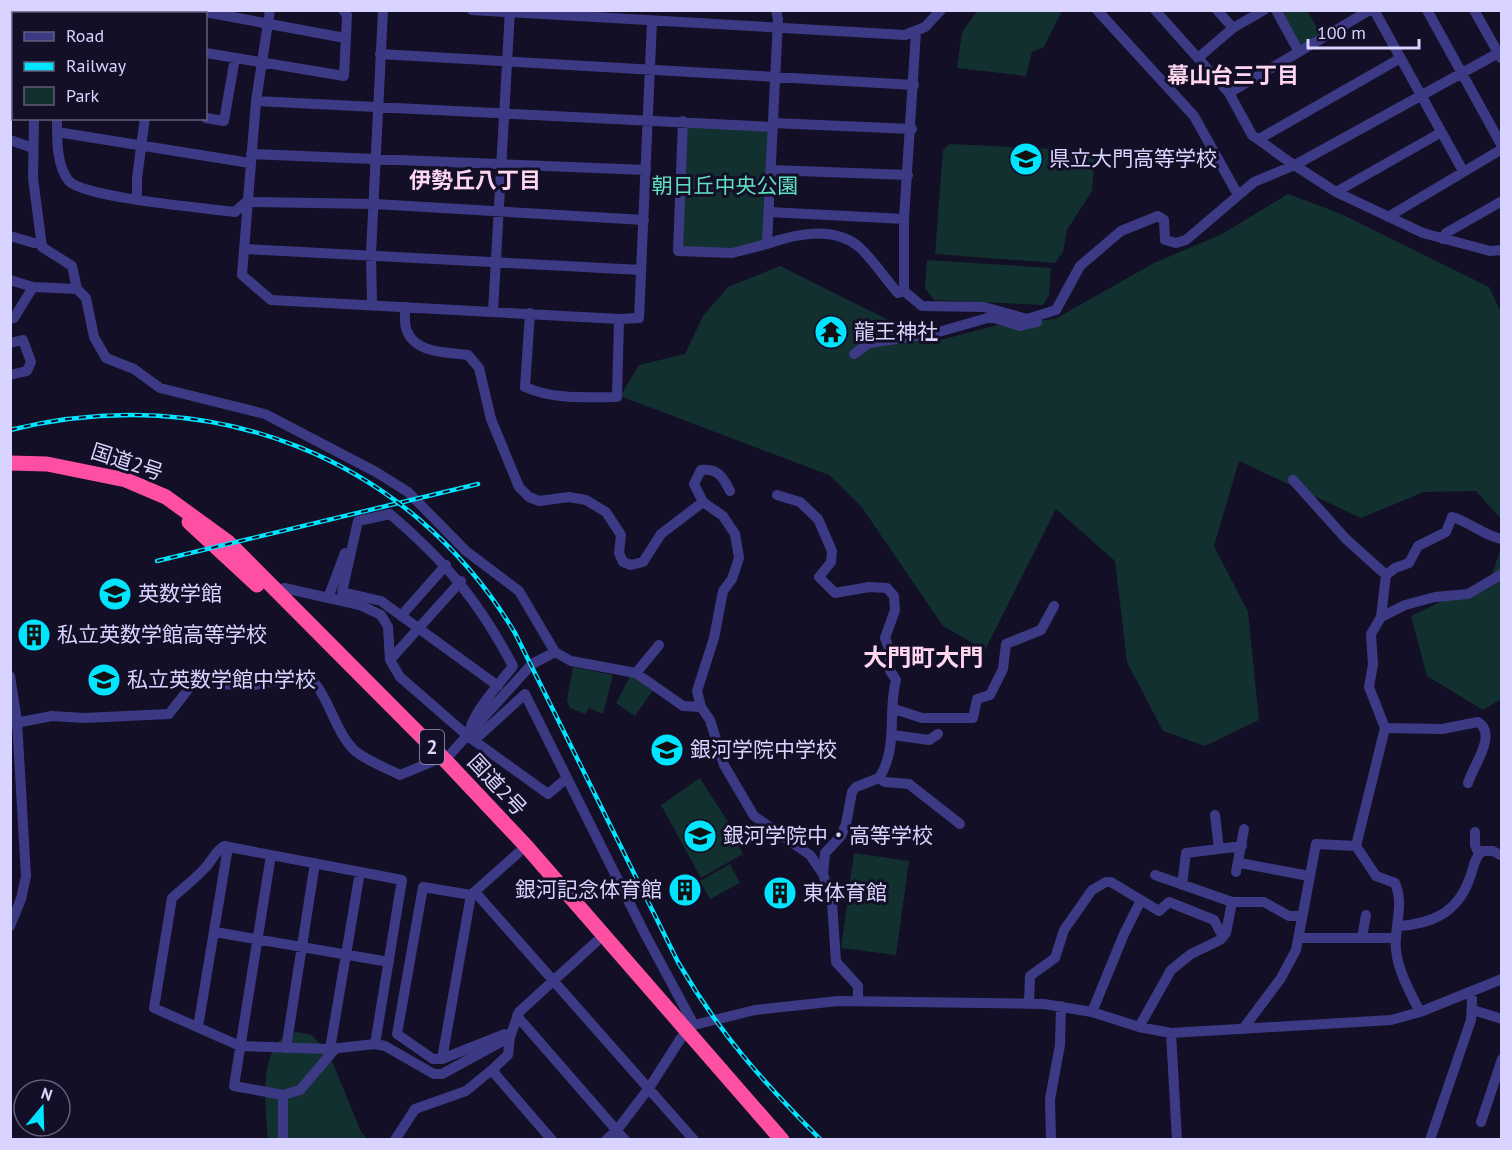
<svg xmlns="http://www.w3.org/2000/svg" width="1512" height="1150" font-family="'PT Sans','Noto Sans JP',sans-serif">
<rect width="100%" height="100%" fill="#130f26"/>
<path fill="#12302f" d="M977 11V10L1062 11 1044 47 1032 52 1026 76 957 68 962 32Z
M1280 11H1307L1321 34 1301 45Z
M686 125 770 131 763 240 730 250 682 247Z
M950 144 1056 149V155H1095L1092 191 1067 230 1063 252 1055 263 935 254 943 150Z
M1288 194 1339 213 1489 287 1501 312V519L1476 491 1424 492 1361 518 1239 461 1214 546 1248 612 1259 720 1205 746 1163 731 1127 662 1115 561 1056 509 985 650 943 626 861 506 829 475 620 396 639 365 685 354 703 316 728 287 780 266 933 342 1001 324 1055 319 1154 263 1222 234Z
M927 260 1051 268 1049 295 1043 305 934 300 925 288Z
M1501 548V699L1483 710 1427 676 1411 616 1491 577Z
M573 667 613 675 603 714 589 708 585 714 570 708 567 700Z
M631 674 654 689 635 716 616 703Z
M700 778 733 830 730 832 743 854 701 878 661 805Z
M854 853 909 861 896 955 841 948Z
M730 864 740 883 710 899 700 881Z
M296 1032 312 1035 330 1056 361 1132 367 1139 268 1140C266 1111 259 1064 279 1041 283 1037 291 1034 296 1032Z"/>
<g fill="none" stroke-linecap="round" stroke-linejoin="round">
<path stroke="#3d3a85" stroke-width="10" d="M34 10 36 14
M52 10 53 14
M71 10 88 14
M270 10 256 101 242 275 271 300 619 319 639 318 652 21
M472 10 905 35 925 27 941 10
M1097 10 1194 116 1238 195
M1155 10 1229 93 1252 135 1288 161 1336 192 1423 233 1490 251 1502 250
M1217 10 1233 28
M1276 10 1299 52
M1374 10 1463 171
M1427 10 1502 146
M1474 10 1501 58
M200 11 345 38
M206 53 344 76 347 15 343 10
M380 54 914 85
M1198 58 1233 28 1264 10
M1229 93 1370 10
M256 101 772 127
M57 118C57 137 56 166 69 181 85 198 206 208 235 212L246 202 375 204 644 220
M206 118 224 121 235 58
M683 121 678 251 732 253 767 244 778 19 776 10
M773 123 912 129
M57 132 250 163
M1259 139 1399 59
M10 140 33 148
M251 154 646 170
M771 170 908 175
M1336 192 1440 133
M137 199V178L145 118
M769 212 904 219
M1388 217 1502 149
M10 236 34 243 41 242
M1443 239 1446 233 1502 201
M767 244C795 234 833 226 858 246 873 259 885 279 898 293L904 291V219L916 32
M245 249 641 270
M10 280 33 287
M77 289 86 298 94 337 106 358 134 369 160 388 265 414 376 472 408 492 466 551 519 591 555 652 571 661 636 673 683 706 701 707 710 720 724 765 754 816 810 855 823 874 832 902 836 962 858 986V1001
M904 291 922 306 984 307 1027 319 1056 310 1080 266 1121 231 1158 216 1164 220 1165 240 1176 243 1186 240 1254 182 1295 165 1502 51
M372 305 371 254 383 10
M405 307C405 314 404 325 407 331 416 354 448 352 468 355L479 368 491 419 519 487 529 497 539 501 569 497 586 500 606 512 621 535 619 553 623 562 631 565 643 562 661 534 703 502
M493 312 510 10
M530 313 525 387C554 400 586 397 617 397L619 319
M10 319 14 318 33 287 77 289 72 266 42 247 33 178 34 118
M10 343 23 340 31 362 27 371 10 375
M854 354 869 343 935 333 991 317 1020 326 1037 322
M1293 480 1346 539 1386 575 1381 617 1371 634 1373 664 1369 687 1385 728 1356 846 1376 876 1395 883C1403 902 1397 918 1396 937 1393 963 1409 990 1420 1012
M777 495 800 502 818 519 832 551 831 562 819 577 835 593 869 587 887 588 894 596 895 610 885 638 891 654 889 669 896 680C887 713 899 747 879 778L856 787 852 792 846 824 841 836 825 853 823 874
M1386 575 1395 568 1409 563 1418 546 1446 532 1452 517C1470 522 1484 536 1502 539
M276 592 284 588 360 605 381 615 388 627 390 660 400 677 469 737 548 794 567 778
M328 598 345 553
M401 616 446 565
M1381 617 1405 605 1435 597 1468 594 1502 574
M390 660 461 581
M636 673 659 645
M10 676 17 721 26 876 21 899 10 926
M498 686 381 601 342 592 358 521 390 514C446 562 478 600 513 666 500 684 468 716 469 737L480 735 525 694 645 934 694 1025
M701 707 697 691 714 638 723 591 732 579 739 558 735 534 723 516 703 502 694 484 701 470C718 468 723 477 730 491
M894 709 922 718H973L977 699 990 695 1003 669 1006 644 1041 630 1054 606
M10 724 52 716 84 718 169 714 194 682 250 686 306 674C329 693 333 729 354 750 365 760 386 768 400 775L434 761
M1385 728 1442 729 1478 722C1498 734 1473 766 1468 783
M893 735 929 740 938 734
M445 760 532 664 555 652
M879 778 885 782 909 784 960 824
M1215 815 1219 849
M1475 832V845L1479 854
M271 855 234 1086 283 1095
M1240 863 1309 876
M1236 872 1244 829
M1155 875 1232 902
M1182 885 1186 853 1242 846
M475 892 694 1140
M1399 926C1431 924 1457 913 1469 880 1474 869 1473 858 1483 851H1493L1502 856
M215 932 389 962
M1300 938H1395
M1362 938 1366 915
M1029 1003 1030 976 1055 958 1064 930 1092 890 1106 882H1111L1159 911 1169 902 1214 920 1223 937
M1473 1010 1502 1019
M1092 1012 1124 934 1141 900
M517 1016 625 1140
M198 1027 228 847
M1139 1027 1171 970 1191 954 1220 940 1226 933 1232 902H1264L1289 916H1302
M1243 1029 1281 978 1296 950 1316 844 1356 846
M1171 1033 1177 1140
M505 1034 442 1059H433L397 1034 423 887 471 895 518 853
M510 1037 508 1055 494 1068 495 1074 552 1140
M375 1044 402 880 224 846C215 851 212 861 205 868 195 879 183 888 172 898L154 1008 240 1046 330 1049 375 1044 385 1046 434 1074H442L510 1037 519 1012 596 942
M286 1048 315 863
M330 1049 360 872
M442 1059 471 895
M1481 1122 1502 1059
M283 1140V1095L300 1090 335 1049
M395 1140 415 1109 466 1091 494 1068
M606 1140 617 1130 649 1088 681 1038 694 1025 755 1010 838 1001 1044 1004 1092 1012 1139 1027 1171 1033 1391 1020 1420 1012 1502 979
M1051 1140 1050 1099 1060 1045 1061 1006
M1430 1140 1471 1020 1472 999 1469 992"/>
<path stroke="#ff4fa3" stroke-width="15" d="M10 463 47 464 126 480 166 497 228 542 445 760 526 846 782 1140
M189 522 257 585"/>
<defs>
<path id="rail" d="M10 430C209 380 409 456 515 633L678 962C719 1033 763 1082 821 1140
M157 561 478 484"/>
</defs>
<use href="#rail" stroke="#00e5ff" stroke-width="4.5"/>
<use href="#rail" stroke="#130f26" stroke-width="2" stroke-dasharray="7" stroke-linecap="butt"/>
</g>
<defs>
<symbol id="school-disc" viewBox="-11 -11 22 22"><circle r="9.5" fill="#00e5ff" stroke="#130f26"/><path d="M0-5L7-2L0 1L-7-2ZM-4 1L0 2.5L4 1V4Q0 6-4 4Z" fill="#111"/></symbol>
<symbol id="temple-disc" viewBox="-11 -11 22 22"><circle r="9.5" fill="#00e5ff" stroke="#130f26"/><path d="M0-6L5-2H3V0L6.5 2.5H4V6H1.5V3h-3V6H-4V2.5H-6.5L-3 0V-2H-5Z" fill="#111"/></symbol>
<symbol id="building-disc" viewBox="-11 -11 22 22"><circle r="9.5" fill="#00e5ff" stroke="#130f26"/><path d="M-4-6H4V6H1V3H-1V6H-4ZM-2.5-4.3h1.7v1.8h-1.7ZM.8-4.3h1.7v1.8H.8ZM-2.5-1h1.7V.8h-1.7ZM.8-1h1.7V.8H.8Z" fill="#111"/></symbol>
</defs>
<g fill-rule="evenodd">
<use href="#school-disc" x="1007" y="140" width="38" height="38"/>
<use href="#temple-disc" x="812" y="313" width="38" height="38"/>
<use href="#school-disc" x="96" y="575" width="38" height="38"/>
<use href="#building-disc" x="15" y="616" width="38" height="38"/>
<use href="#school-disc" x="85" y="661" width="38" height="38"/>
<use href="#school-disc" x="648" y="731" width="38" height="38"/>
<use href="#school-disc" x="681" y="817" width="38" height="38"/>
<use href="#building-disc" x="666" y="871" width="38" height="38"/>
<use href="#building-disc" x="761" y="874" width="38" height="38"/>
</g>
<g text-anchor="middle" stroke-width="6" stroke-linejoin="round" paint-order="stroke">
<rect fill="#130f26" stroke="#9e99be" stroke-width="1.5" x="420" y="730" width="24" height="34" rx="4.5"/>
<g font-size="20" font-weight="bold" fill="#d9d4ff">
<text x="432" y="754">2</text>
</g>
<g font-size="21" fill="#d9d4ff" stroke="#130f26" text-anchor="start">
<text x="1049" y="166">県立大門高等学校</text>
<text x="854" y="339">龍王神社</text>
<text x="138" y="601">英数学館</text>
<text x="57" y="642">私立英数学館高等学校</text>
<text x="127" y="687">私立英数学館中学校</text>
<text x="690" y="757">銀河学院中学校</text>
<text x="723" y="843">銀河学院中・高等学校</text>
<text x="662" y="897" text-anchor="end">銀河記念体育館</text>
<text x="803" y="900">東体育館</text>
</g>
<g font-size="21" fill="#5fe0c0" stroke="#130f26">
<text x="725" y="193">朝日丘中央公園</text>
</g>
<g font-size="21" fill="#d9d4ff" stroke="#130f26">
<text transform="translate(127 462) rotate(18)" y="7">国道2号</text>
<text transform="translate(497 785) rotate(47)" y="7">国道2号</text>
</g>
<g font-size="22" font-weight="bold" fill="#ffd6f0" stroke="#130f26">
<text x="1233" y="83">幕山台三丁目</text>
<text x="475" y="188">伊勢丘八丁目</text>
</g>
<g font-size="24" font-weight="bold" fill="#ffd6f0" stroke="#130f26">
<text x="923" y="666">大門町大門</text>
</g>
</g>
<rect width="1512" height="1150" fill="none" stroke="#d9d4ff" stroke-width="24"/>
<rect x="12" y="12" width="195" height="108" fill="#130f26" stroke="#625e7d" stroke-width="1.5"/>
<rect x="24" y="32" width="30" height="9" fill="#3d3a85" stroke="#625e7d" stroke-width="1.5"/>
<text x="66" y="42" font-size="18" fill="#d9d4ff">Road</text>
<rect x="24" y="62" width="30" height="9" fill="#00e5ff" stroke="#625e7d" stroke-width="1.5"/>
<text x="66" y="72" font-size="18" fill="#d9d4ff">Railway</text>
<rect x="24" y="87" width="30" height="18" fill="#12302f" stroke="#625e7d" stroke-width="1.5"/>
<text x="66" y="102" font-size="18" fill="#d9d4ff">Park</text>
<g transform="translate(42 1108) rotate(19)"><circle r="28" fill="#130f26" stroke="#625e7d" stroke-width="1.5"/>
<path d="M0-4.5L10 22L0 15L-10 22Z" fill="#00e5ff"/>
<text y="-9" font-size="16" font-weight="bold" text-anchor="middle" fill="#d9d4ff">N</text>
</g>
<path d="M1308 39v9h111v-9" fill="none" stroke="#d9d4ff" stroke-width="3"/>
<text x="1317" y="39" font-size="18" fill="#d9d4ff" stroke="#130f26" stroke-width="4.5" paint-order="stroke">100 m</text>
</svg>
